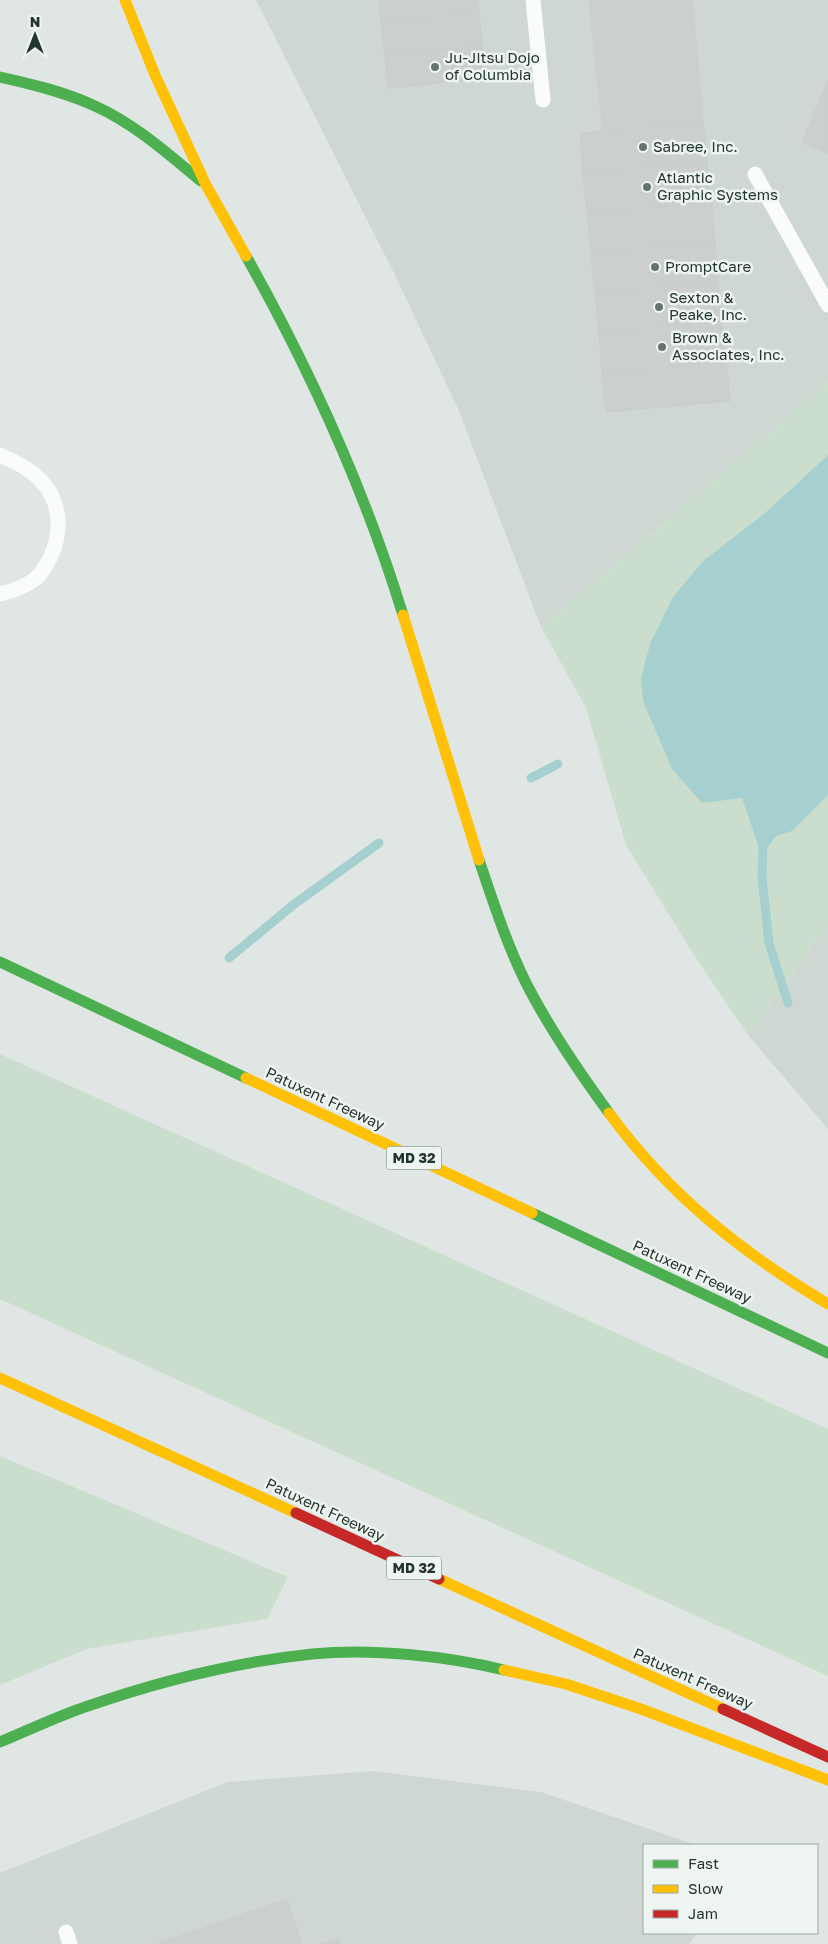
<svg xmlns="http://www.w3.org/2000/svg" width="828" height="1944" font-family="'Golos Text',sans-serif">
<rect width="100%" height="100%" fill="#e0e6e3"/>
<path fill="#cfd7d2" d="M256 0H828V382L541 627 459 411 395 275Z
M828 925V1129L748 1035Z
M373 1771 541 1792 696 1845H644V1933H697L689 1944H0V1873L228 1782Z"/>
<path fill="#cbdece" d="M828 382V925L748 1035 697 960 626 845 586 708 541 627Z
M0 1054 828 1429V1676L0 1299Z
M0 1456 288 1577 267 1619 87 1649 0 1685Z"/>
<path fill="#a5d0cf" d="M828 455V795L792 831 776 836 768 847 758 845 742 798 702 803 672 769 643 701 641 678 650 644 673 597 703 561 764 514Z"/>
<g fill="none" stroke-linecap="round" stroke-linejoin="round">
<path stroke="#a5d0cf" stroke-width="9" d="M531 778 558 764
M763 846 762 877 769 943 788 1003
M229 958 293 905 379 843"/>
</g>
<path fill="#cbcfcd" stroke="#c9cecc" d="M379 0H478L479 12 381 22Z
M589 0H692L703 122 603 131Z
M479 12 482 45 385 55 381 22Z
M482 45 486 79 388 88 385 55Z
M828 80V153L802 142Z
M703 122 707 161 583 173 580 133Z
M707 161 711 202 587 213 583 173Z
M711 202 715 241 591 253 587 213Z
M715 241 718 281 595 293 591 253Z
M718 281 722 321 599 333 595 293Z
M722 321 726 361 602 373 599 333Z
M726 361 730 401 606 412 602 373Z
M287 1899 302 1944H157Z
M338 1938 340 1944H320Z"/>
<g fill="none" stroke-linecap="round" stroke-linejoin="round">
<path stroke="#fafbfb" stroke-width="15" d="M533 0 543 100
M755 174 828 305
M0 455C18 463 35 471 47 488 64 512 60 544 45 567 42 571 39 577 35 579 25 587 13 591 0 594
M66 1932 70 1944"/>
<path stroke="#4caf50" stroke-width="11" d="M0 77C32 84 65 92 95 106 135 124 168 154 201 181
M246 256C310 370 365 491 403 615
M479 860C495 907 510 955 534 998 556 1038 582 1076 609 1113
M0 962 246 1078
M532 1213 828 1353
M0 1742C29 1730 58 1716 88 1706 160 1681 236 1662 312 1654 371 1648 447 1656 504 1670"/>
<path stroke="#ffc107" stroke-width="11" d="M125 0 155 75 206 185 246 256
M403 615 479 860
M246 1078 532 1213
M609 1113C669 1195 741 1252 828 1304
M0 1378 296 1513
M439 1579 723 1709
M504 1670 566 1684 641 1709 828 1780"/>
<path stroke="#c62828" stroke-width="11" d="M296 1513 439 1579
M723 1709 828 1757"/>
</g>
<g fill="#64746d" stroke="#eef5f1" stroke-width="2">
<circle cx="435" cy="67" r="5"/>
<circle cx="643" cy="147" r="5"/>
<circle cx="647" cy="187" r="5"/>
<circle cx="655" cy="267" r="5"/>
<circle cx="659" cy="307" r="5"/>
<circle cx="662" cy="347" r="5"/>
</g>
<g text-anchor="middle" stroke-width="5" stroke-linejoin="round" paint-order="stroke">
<g fill="#eef5f1" stroke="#5f6f68" stroke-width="1">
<rect x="386.5" y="1146.5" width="55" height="23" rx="4"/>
<rect x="386.5" y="1556.5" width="55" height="23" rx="4"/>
</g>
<g font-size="14" font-weight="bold" fill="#22362d">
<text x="414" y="1163">MD 32</text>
<text x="414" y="1573">MD 32</text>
</g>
<g font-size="15" fill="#22362d" stroke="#eef5f1" text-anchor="start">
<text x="445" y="63">Ju-Jitsu Dojo<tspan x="445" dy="17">of Columbia</tspan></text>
<text x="653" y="152">Sabree, Inc.</text>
<text x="657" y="183">Atlantic<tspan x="657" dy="17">Graphic Systems</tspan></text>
<text x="665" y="272">PromptCare</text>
<text x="669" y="303">Sexton &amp;<tspan x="669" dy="17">Peake, Inc.</tspan></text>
<text x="672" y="343">Brown &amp;<tspan x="672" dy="17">Associates, Inc.</tspan></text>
</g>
<g font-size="15" fill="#22362d" stroke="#eef5f1">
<text transform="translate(325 1099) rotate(25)" y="5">Patuxent Freeway</text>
<text transform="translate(692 1272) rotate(25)" y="5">Patuxent Freeway</text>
<text transform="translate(325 1510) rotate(25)" y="5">Patuxent Freeway</text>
<text transform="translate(693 1679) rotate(24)" y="5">Patuxent Freeway</text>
</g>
</g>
<rect x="643" y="1844" width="175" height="90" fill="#eef5f1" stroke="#9ca9a3"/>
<rect x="653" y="1860" width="25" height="8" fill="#4caf50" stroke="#9ca9a3"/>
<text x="688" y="1869" font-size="15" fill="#22362d">Fast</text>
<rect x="653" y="1885" width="25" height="8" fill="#ffc107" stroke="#9ca9a3"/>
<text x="688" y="1894" font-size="15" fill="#22362d">Slow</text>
<rect x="653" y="1910" width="25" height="8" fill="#c62828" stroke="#9ca9a3"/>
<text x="688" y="1919" font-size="15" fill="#22362d">Jam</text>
<g transform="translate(35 35)" stroke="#eef5f1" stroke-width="4" paint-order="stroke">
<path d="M0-4L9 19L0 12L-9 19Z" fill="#22362d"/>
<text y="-8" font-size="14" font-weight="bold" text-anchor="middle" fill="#22362d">N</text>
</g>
</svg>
